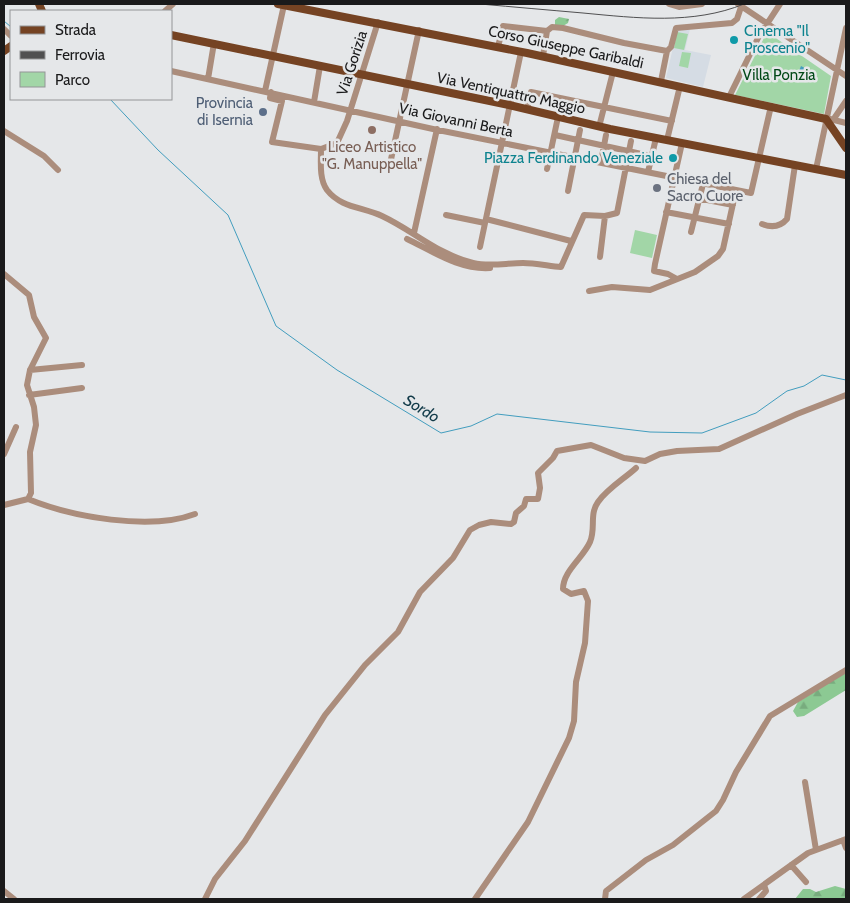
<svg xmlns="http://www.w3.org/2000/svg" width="850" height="903" font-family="Cabin,sans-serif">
<defs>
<pattern id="forest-firs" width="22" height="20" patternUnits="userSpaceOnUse" patternTransform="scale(1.25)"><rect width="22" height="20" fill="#8cc993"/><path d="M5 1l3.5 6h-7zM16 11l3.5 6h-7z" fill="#78ac7e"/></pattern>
</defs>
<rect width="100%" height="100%" fill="#e5e7e9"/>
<path fill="#d5dce4" d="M690 29 685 50 711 55 703 87 666 78 677 30Z"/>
<path fill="url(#forest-firs)" d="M559 17 569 19 568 23 563 26H555V20Z
M846 672V690L804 716 797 717 793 711 798 702Z
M835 886 846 889V899H795L803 889H810L816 892Z"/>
<path fill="#a2d6a7" d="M677 32 688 34 684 50 674 48Z
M767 32 831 76 824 114 735 95Z
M682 52 691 53 688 68 679 66Z
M635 230 657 235 652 258 630 253Z"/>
<path fill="#429dbe" d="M801 66 812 72 815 77 804 79 799 71Z"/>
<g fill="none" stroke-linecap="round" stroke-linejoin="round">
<path stroke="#429dbe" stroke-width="1" d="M4 21 11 27
M110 99 158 150 228 215 276 326 337 370 441 433 471 426 497 414 650 432 702 433 756 413 787 391 804 386 822 375 846 380"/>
<path stroke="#ab8d7c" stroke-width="6" d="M669 4 679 7 702 4
M738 4 846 76
M165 11 173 4
M4 29 11 36
M547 31 552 27 563 28 624 43 667 51
M498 47 503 26 547 31 543 56
M667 51 671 47 676 28 732 23 737 19 741 7
M171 71 433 129 751 193 771 106
M208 79 214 43
M661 81 667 51
M265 91 284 5
M271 92 270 98 282 101 272 142 321 149 337 143 347 121 378 22
M729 97 759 36 780 4
M314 102 320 66
M527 110 531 92 672 121
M830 119 846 123
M833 120 846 101
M599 127 613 72
M4 131 44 156 58 170
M555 135 646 155
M667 140 680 86
M321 149C321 162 319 179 327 190 341 208 363 207 382 216 414 231 437 254 473 263 490 267 506 263 523 263 535 263 549 266 561 267L584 215 605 216 617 213 631 141
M601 162 606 135
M390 164 419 30
M547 169 558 117
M816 169 846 28
M648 172 656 138
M568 191 580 130
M671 193 733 205
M666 212 729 224
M446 215 485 223
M486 219 571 241
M762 224C772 228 780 227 787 219L795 165
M691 232 703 184
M414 233 437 129
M407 239C434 252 460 270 490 268
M480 247 521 52
M600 257 605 216
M4 274 29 295 34 317 46 338 30 370 27 385 34 407 36 425 30 452 31 493 28 499 4 505
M677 279 668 274 654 271 655 264 682 143
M589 291 612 287 650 290 695 272 718 256 723 249 736 190
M30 370 82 365
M29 395 82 388
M4 454 16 427
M28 499C72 517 150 531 195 514
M805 782 816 850
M843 840 846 848
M791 865 806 882
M4 891 14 899
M205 899 215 879 245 841 325 715 365 665 398 632 420 592 453 558 470 530 479 525 491 522 511 524 514 522 516 513 524 506 526 499H538L540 488 538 473 553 458 557 451 591 445 624 458 645 461 660 454 677 451 719 449 797 414 846 395
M475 899 528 822 569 738 574 721 576 682 585 643 588 601 584 591 571 594 563 589C563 571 583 558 590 542 596 528 589 515 598 502 608 488 624 479 636 468
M605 899 606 891 646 860 673 845 716 811 723 800 736 772 770 716 846 670
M744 899 808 853 846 839
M759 899 766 891 764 885"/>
<path stroke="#754323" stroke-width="8" d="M39 4 42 11
M278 4 527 53 826 119 846 148
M171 35 509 105 610 129 846 175
M4 51 11 46"/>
<path stroke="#505051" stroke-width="1" d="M480 4C514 7 548 10 583 13 636 18 693 25 744 4"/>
</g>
<g fill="#0f9aa8" stroke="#e5e7e9" stroke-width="2">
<circle cx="734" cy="40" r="5"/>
<circle cx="673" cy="158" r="5"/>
</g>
<circle fill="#5c6f8a" stroke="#e5e7e9" stroke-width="2" cx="263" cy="112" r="5"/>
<circle fill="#8d6e63" stroke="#e5e7e9" stroke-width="2" cx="372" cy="130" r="5"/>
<circle fill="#6b7280" stroke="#e5e7e9" stroke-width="2" cx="657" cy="188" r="5"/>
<g text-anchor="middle" stroke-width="5" stroke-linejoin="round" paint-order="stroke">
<g font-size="15" fill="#0d838f" stroke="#e5e7e9" text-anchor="start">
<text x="744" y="36">Cinema "Il<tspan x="744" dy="17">Proscenio"</tspan></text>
<text x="663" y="163" text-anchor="end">Piazza Ferdinando Veneziale</text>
</g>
<g font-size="15" fill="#1a1a1b" stroke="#e5e7e9">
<text transform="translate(566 47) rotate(12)" y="5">Corso Giuseppe Garibaldi</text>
<text transform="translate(352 63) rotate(-72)" y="5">Via Gorizia</text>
<text transform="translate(511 93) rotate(12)" y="5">Via Ventiquattro Maggio</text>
<text transform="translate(456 120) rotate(12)" y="5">Via Giovanni Berta</text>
</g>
<g font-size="15" fill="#014817" stroke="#e5e7e9">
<text x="779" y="80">Villa Ponzia</text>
</g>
<g font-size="15" fill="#4e5e75" stroke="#e5e7e9" text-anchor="end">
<text x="253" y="108">Provincia<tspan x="253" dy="17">di Isernia</tspan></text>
</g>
<g font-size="15" fill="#785e54" stroke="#e5e7e9">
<text x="372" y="152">Liceo Artistico<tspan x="372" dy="17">"G. Manuppella"</tspan></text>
</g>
<g font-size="15" fill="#5b616d" stroke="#e5e7e9" text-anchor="start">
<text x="667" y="184">Chiesa del<tspan x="667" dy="17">Sacro Cuore</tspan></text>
</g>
<g font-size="16" font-style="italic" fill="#113a48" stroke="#e5e7e9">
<text transform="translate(422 408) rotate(31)" y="6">Sordo</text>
</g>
</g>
<rect width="850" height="903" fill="none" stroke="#1a1a1b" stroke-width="10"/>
<rect x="10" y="10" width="162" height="90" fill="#e5e7e9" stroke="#949597"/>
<rect x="20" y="26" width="25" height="8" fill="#754323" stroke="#949597"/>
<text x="55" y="35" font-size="15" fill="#1a1a1b">Strada</text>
<rect x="20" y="51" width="25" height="8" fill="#505051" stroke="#949597"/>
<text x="55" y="60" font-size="15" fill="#1a1a1b">Ferrovia</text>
<rect x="20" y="72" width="25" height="15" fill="#a2d6a7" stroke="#949597"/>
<text x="55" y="85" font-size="15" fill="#1a1a1b">Parco</text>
</svg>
